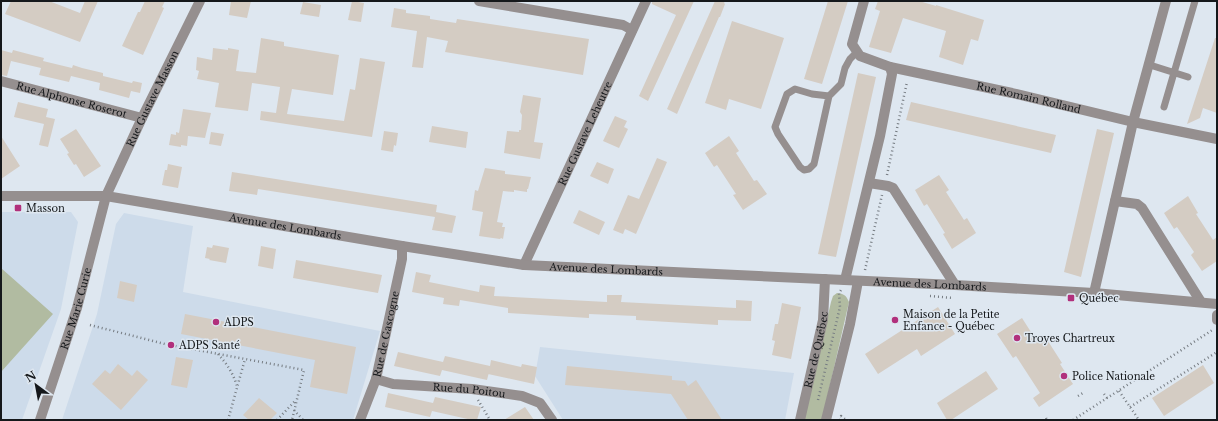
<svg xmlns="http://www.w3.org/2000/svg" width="1218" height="421" font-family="'Libre Baskerville',serif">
<rect width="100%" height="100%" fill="#dee7f0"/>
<path fill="#cddbea" d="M1 212H71L78 222 61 309 22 420H1Z
M124 213 193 226 183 292 380 331 353 420H62L97 314 116 224Z
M540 347 794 373 785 420H563L535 376Z"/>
<path fill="#b1bba1" d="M1 268 53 314 1 372Z
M837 293C844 294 846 295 849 302L822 420H804L831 302 833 296Z"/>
<path fill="#d4ccc3" d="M11 1H49L80 13 85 1H98L80 42 5 14Z
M145 1H165L162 7 164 8 143 55 122 46 138 12H140Z
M231 1H251L247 18 229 15Z
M352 1 364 3 361 22 348 20Z
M652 1H694L648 101 639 96 676 15 652 4Z
M715 1H725L724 3 725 4 720 17H719L677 114 667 109Z
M828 1H848L822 84 804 79Z
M878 1H919L936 6V5L984 20 978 41 971 39 963 65 939 57 946 31 903 18 891 53 869 47 880 11 875 9Z
M303 2 321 5 319 17 300 14Z
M394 8 406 10V13L430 16V19L456 23 457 19 589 39 583 75 445 52 448 41 427 37 423 68 412 67 417 31 391 27Z
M732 21 784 38 761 109 729 99 726 110 705 103Z
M261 38 284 42V46L339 55 333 95 292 89 287 114 344 121 350 89 355 90 360 58 385 62 372 137 260 120 261 111 276 113 280 87 252 83 248 111 215 107 219 83 197 79 199 71 196 70 197 57 212 60 213 48 228 50V48L239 50 236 71 256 73Z
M1215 38H1217V113L1203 108 1200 118 1187 124Z
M1 50 12 53 13 50 32 55 44 58 43 61 72 68 73 65 82 68 103 73V76L132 83 133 81 142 83 140 93 131 91 129 98 99 90 100 83 71 76 69 82 39 75 41 68 11 61 7 76 1 75Z
M858 73 876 77 836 257 818 254Z
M523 95 541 98 534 142 543 143 540 159 504 153 507 131 519 132V130H521L522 115 520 112Z
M18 102 48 109 46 117 55 119 48 147 39 145 44 124 14 117Z
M911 102 1056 135 1051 153 906 120Z
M183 109 211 113 205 138 188 136 187 146 181 145V147L169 145 171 134 176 135V132L179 133Z
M615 116 627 121 624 127 628 129 619 148 603 141Z
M432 126 468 132 466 148 429 142Z
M76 129 101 166 84 177 76 164 74 165 67 154 69 153 60 139Z
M1097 129 1114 133 1081 277 1064 272Z
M384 131 398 133 396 146 394 145 393 152 381 150Z
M211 132 224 134 221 146 209 144Z
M1 136 20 166 1 179Z
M729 136 739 151 736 153 754 181 757 180 767 194 743 210 733 195 736 194 717 165 714 167 705 153Z
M657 158 667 162 636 234 625 229 623 234 613 230 628 195 639 199Z
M597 162 614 169 608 184 590 176Z
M168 164 182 167 178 188 162 185 165 170H167Z
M485 168 505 171V174L531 177 528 189H527V192L514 190V192L503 191 497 222 503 223 502 227H505L503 239 501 238 500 239 479 236 483 212 472 210 475 190 478 191Z
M232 172 437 205 436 212 456 216 452 233 432 230 435 217 258 189 257 195 229 191Z
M939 175 949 190 946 192 964 220 967 218 976 233 952 249 943 234 945 233 927 204 924 206 915 190Z
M1188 196 1198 213 1196 214 1213 240 1217 237V261L1202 271 1191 255 1194 252 1177 227 1174 229 1164 213Z
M579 210 605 222 599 235 573 223Z
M213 245 229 248 226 263 209 260 210 259 205 258 207 247 212 248Z
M261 246 276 249 273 269 258 266Z
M296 260 382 275 378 293 293 278Z
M416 272 431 275 429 282 479 292 480 285 495 287 494 296 607 302V295H622L621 302 736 308V300L752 301 751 321 718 320V325L636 320V316L589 314V318L508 313V308L460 300 459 306 443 304 444 298 412 292Z
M120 281 137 285 134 302 117 298Z
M782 303 801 307 791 359 772 355 775 341 772 340 775 324H778Z
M938 307 955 334 921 356 917 349 878 374 865 354Z
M185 314 356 347 347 394 310 387 315 360 181 334Z
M1022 318 1038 343 1046 338 1062 363 1060 364 1073 384 1039 407 1033 398 1040 393 1016 356 1013 358 997 334Z
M398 352 443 362 445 356 490 366 491 360 521 367 522 364 537 367 534 384 488 374 489 372 487 380 442 370 440 376 394 366Z
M176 357 193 360 187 388 171 385Z
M118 364 132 376 137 370 148 380 121 410 92 384 105 370 110 374Z
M1203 365 1214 383 1164 416 1152 398Z
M567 366 672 376V380L685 381 688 386 696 380 722 420H688L671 394 565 385Z
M986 371 998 389 951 420H947L937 403Z
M388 393 433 403 435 397 481 407 477 420H472L432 411 430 417 385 407Z
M259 398 277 413 270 420H249L243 415Z
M525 407 534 420H504Z"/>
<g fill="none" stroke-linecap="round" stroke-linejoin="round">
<path stroke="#767c82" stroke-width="2.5" stroke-dasharray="1 3" stroke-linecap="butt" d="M887 175 907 82
M865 270 882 195
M930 296 953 298
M90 325 165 344 304 370 292 420
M218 354C227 364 233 373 237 386
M1119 391 1139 420
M1104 394 1107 398
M1078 396 1083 393
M478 400 490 420
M818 400 840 307 839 293 841 290
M1130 407 1217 352
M294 410 303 420
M1046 418 1047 420
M228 420 245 359
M277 420 296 400
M840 420 841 416 846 420
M1073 420 1214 329"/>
<path stroke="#958f8f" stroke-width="7" d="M1150 65 1188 77
M829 96 814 164 809 169 804 170 800 167 778 134 775 127 787 94 795 89 812 94 829 96 841 84 845 68 850 59 857 52
M1164 107 1195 1"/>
<g stroke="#958f8f" stroke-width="10">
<path d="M479 1 623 25 632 30"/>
<path id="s1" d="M864 1 852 44 860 56 890 67 1012 93 1133 122 1217 139"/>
<path id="s2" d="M1 81 142 118"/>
<path d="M869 183 888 186 893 188 955 285"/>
<path d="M1115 201 1137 204 1142 208 1201 302"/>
<path id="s3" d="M524 265 646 1"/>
<path d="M845 280 880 136 892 74 890 67"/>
<path d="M1094 293 1133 122 1166 1"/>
<path d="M1217 315V320"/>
<path id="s4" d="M376 379 393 384 472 389 522 396 540 403 552 420"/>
<path id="s5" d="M40 420 77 308 106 196"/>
<path id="s6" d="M360 420 376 379 402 259V246"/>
<path id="s7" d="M800 420 823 320 825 279"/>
<path d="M826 420 850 324 858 281"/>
</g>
<g stroke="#958f8f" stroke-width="10">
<path id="s8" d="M1 196H106L402 246 524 265 778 277 955 285 1094 293 1217 304"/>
<path id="s9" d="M106 196 142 118 200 1"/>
</g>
</g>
<g fill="#b1307c" stroke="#dee7f0" stroke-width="1.5">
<rect x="14" y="204" width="8" height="8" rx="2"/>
<rect x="1067" y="294" width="8" height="8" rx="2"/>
<circle cx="895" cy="320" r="4"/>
<circle cx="216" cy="322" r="4"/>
<circle cx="1017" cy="338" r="4"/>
<circle cx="171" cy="345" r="4"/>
<circle cx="1064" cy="376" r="4"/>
</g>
<g text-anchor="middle" stroke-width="3" stroke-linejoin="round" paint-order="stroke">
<g font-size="10" fill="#15181b" stroke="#dee7f0">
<text dy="4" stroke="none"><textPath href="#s9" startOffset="108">Rue Gustave Masson</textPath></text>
<text dy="4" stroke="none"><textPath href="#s1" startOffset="233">Rue Romain Rolland</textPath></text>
<text dy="4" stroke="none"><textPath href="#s2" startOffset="73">Rue Alphonse Roserot</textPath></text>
<text dy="4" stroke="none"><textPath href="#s3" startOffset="145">Rue Gustave Leheutre</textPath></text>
<text dy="4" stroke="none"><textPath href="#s8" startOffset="287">Avenue des Lombards</textPath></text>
<text dy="4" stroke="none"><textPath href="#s8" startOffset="611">Avenue des Lombards</textPath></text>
<text dy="4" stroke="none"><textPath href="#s8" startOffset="935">Avenue des Lombards</textPath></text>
<text dy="4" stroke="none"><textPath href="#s5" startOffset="117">Rue Marie Curie</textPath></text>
<text dy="4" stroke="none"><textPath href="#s6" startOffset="90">Rue de Gascogne</textPath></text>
<text dy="4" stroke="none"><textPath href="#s7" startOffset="72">Rue de Québec</textPath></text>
<text dy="4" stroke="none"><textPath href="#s4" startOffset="94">Rue du Poitou</textPath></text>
</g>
<g font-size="10" fill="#15181b" stroke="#dee7f0" text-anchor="start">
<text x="26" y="212">Masson</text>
<text x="1079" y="302">Québec</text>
<text x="903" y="318">Maison de la Petite<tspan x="903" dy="12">Enfance - Québec</tspan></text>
<text x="224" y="326">ADPS</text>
<text x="1025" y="342">Troyes Chartreux</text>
<text x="179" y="349">ADPS Santé</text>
<text x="1072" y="380">Police Nationale</text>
</g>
</g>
<rect width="1218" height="421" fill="none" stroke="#15181b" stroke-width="4"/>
<g transform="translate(36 385) rotate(328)" stroke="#dee7f0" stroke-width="3" paint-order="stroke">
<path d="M0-3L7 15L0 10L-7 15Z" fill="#15181b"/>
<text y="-6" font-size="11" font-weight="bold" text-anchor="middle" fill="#15181b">N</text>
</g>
</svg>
